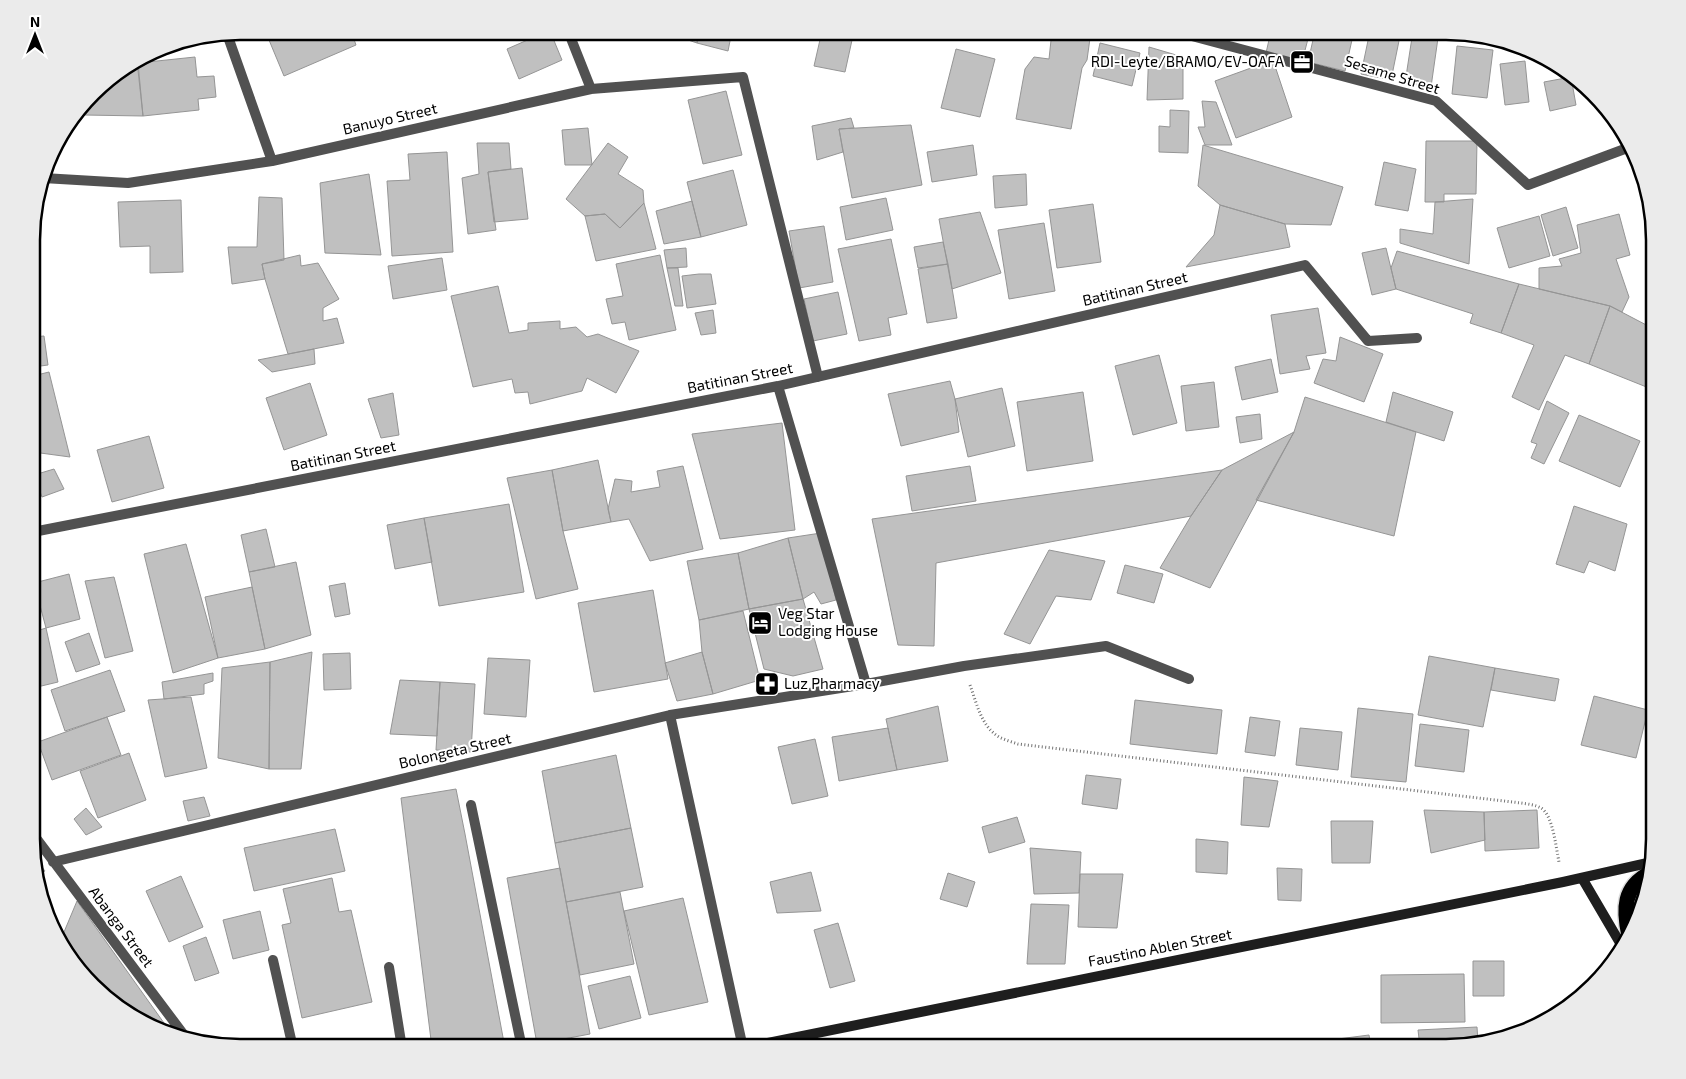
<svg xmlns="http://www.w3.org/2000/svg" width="1686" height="1079" font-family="'Exo 2',sans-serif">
<rect width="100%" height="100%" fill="#fff"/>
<path fill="#c0c0c0" stroke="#959595" d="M283 31H351L356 45 284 76 269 40 284 34Z
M548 31H550L562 60 519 79 507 49Z
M674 31H699L697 43 673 35Z
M699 31H732L728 51 697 43Z
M822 31H854L845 72 814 66Z
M1052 31H1091L1087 60 1082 68 1071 129 1016 119 1025 69 1034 57 1049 59Z
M1271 31H1310L1302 62 1266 53Z
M1315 31H1354L1345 71 1308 62Z
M1370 31H1401L1391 80 1361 74Z
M1413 31H1439L1431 87 1405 83Z
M1100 43 1140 53 1132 86 1093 76Z
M1457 46 1493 50 1487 98 1452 94Z
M1149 47 1183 57V99L1147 100Z
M956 49 995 59 980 117 941 108Z
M195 57 197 77 214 76 216 97 198 99 199 110 143 116 138 63Z
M1273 60 1292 117 1236 138 1215 81Z
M137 61 143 116 84 115V106L102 83Z
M1525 61 1529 102 1505 105 1500 64Z
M1571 77 1576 105 1550 111 1544 82Z
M726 91 742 155 703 164 688 100Z
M1202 101 1216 102 1232 145H1205L1198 127H1205Z
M1170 110 1189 111 1188 153 1159 152V126L1170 127Z
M851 118 854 128 839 129 843 152 817 160 812 126Z
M911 125 922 185 852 198 839 129Z
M588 128 592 165H565L562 130Z
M1426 141H1477L1476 194H1444V202H1425Z
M477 143H509L511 169 488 172 496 230 468 234 462 178 479 174Z
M608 143 628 157 618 174 643 190 644 203 620 228 605 214 585 216 566 199Z
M973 145 977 175 932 182 927 152Z
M1203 145 1343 187 1331 225 1285 224 1220 205 1198 186Z
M447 152 453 252 392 256 387 181 410 180 408 154Z
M1384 162 1416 169 1408 211 1375 205Z
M522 168 528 219 494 222 488 172Z
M733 170 747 225 701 237 687 182Z
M369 174 381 255 325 253 320 183Z
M1026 174 1027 205 995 208 993 176Z
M259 197 282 198 284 260 262 264 265 279 232 284 228 247H257Z
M886 198 893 230 846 240 840 207Z
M1473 199 1469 264 1400 243V229L1433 234 1435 202Z
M181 200 183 272 150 273V246L120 247 118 202Z
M692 201 701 237 664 244 656 211Z
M644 203 656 249 596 261 585 216 605 214 620 228Z
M1093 204 1101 262 1057 268 1049 210Z
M1220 205 1285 224 1290 247 1186 267 1214 235Z
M1566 207 1578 248 1553 256 1541 215Z
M980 212 1001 273 952 289 939 219Z
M1619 214 1630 255 1616 259 1629 297 1622 312 1610 306 1539 289V268L1562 266 1559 259 1581 253 1577 225Z
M1539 216 1550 256 1509 268 1497 228Z
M1044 223 1055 291 1009 299 998 230Z
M824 226 833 282 799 288 789 231Z
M891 239 907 314 888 318 891 335 859 341 838 249Z
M943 242 948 264 918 268 914 247Z
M686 248 687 267 667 268 664 250Z
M1386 248 1396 289 1372 295 1362 253Z
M1397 251 1519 284 1501 333 1470 323 1473 314 1396 289 1391 268Z
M300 255 301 266 318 263 339 299 323 308V321L337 318 344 343 288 354 265 279 262 264Z
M660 255 676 330 629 340 625 322 612 324 606 299 623 296 616 264Z
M442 258 447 290 393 299 388 266Z
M948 264 957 318 927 323 918 269Z
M667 268H678L683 306H675Z
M699 274H711L716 304 687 308 682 276Z
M1519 284 1610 306 1589 364 1565 355 1539 410 1512 397 1534 345 1501 333Z
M498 286 509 333 528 330V323L560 321V329L576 327 587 337 598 334 639 351 616 393 587 378 582 391 530 404 528 392 515 393 512 379 473 387 451 296Z
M838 292 847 334 813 341 804 299Z
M1610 306 1654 329V390L1589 364Z
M1318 308 1326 353 1306 356 1310 369 1280 374 1271 315Z
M713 310 716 333 701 335 695 313Z
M44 336 48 365 33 367V337Z
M1340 337 1383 354 1364 402 1314 383 1323 359 1336 361Z
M314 349 315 364 272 372 258 360Z
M1159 355 1177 423 1133 435 1115 366Z
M1271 359 1278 392 1242 400 1235 367Z
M49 372 70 457 33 452V376Z
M950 381 955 399 959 432 901 446 888 394Z
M1214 382 1219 427 1186 431 1181 386Z
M310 383 327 435 284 450 266 398Z
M1002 388 1015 446 968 457 955 399Z
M1083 392 1093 461 1027 471 1017 402Z
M1393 392 1453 412 1444 441 1386 422Z
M393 393 399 435 381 438 368 399Z
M1305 397 1416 432 1394 536 1256 500 1294 432Z
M1547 401 1569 413 1544 464 1531 458 1537 444 1531 442Z
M1260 414 1262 439 1240 443 1236 417Z
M1579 415 1640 441 1620 487 1559 461Z
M782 423 795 530 720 539 692 434Z
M1294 432 1210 588 1160 568 1191 516 1222 470Z
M149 436 164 488 112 502 97 450Z
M598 460 611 522 563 531 552 470Z
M683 466 703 549 650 561 629 519 611 522 608 509 615 479 632 481 631 492 660 487 657 471Z
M970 466 976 501 912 511 906 476Z
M54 469 64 489 42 497 34 475Z
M552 470 563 531 578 589 536 599 507 478Z
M1222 470 1191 516 936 563 934 646 898 645 872 519Z
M509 504 524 592 439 606 424 518Z
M1574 506 1627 524 1615 571 1589 561 1584 573 1556 564Z
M424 518 432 562 395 569 387 525Z
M266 529 275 567 249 572 241 535Z
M821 533 836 600 821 604 814 592 803 599 788 538Z
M788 538 803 599 749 609 738 553Z
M186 544 218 658 173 673 144 554Z
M1049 550 1105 561 1091 600 1056 596 1030 644 1004 634Z
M738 553 749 609 699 620 687 561Z
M296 562 311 635 265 649 249 572Z
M1125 565 1163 574 1154 603 1117 593Z
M69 574 80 619 46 628 34 583Z
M114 577 133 651 105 658 85 581Z
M345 583 350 614 335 617 329 586Z
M252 587 265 649 218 658 205 597Z
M653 590 668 679 594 692 578 603Z
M803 599 823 669 793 676 764 669 749 609Z
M743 611 760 680 713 694 702 652 699 620Z
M46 628 58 682 33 688V632Z
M89 633 100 664 76 672 65 642Z
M312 652 301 769H269L270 662Z
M702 652 713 694 677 701 665 663Z
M350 653 351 689 324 690 323 654Z
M1429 656 1495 668 1483 727 1418 715Z
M488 658 530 660 526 717 484 714Z
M270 662 269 769 218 758 222 668Z
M1495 668 1559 679 1555 701 1491 690Z
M110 670 125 711 65 731 51 690Z
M213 673V681L204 684V694L164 699 162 682Z
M400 680 440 682 437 736 390 734Z
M440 682 475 684 471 752 436 750Z
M1594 696 1648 710 1636 758 1581 745Z
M191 697 207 768 165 777 148 700Z
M1135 700 1222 710 1217 754 1130 744Z
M938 706 948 761 897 770 886 719Z
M1358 708 1413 714 1406 782 1351 777Z
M107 717 121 755 52 780 38 742Z
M1250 717 1280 721 1275 756 1245 752Z
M1420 724 1469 730 1464 772 1415 766Z
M888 728 897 770 839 781 832 737Z
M1300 728 1342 732 1338 770 1296 765Z
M815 739 828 796 792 804 778 747Z
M1651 742H1654V784L1648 783Z
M129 753 146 800 98 818 80 771Z
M616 755 631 828 555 843 542 771Z
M1086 775 1121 779 1117 809 1082 804Z
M1244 777 1278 781 1269 827 1241 825Z
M456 789 465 834 505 1048H432L401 798Z
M204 797 210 816 188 821 183 801Z
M86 808 102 827 86 835 74 819Z
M1424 810 1484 812 1485 840 1431 853Z
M1537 810 1539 848 1485 851 1484 812Z
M1017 817 1025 842 989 853 982 827Z
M1331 821H1373L1370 863H1332Z
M631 828 643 887 566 902 555 843Z
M335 829 345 871 254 891 244 848Z
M1196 839 1228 842 1227 874 1196 872Z
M1030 848 1081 852 1079 893 1034 894Z
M33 856 45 871 37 877 33 866Z
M560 868 590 1034 537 1044 507 878Z
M1277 868 1302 869 1301 901 1278 900Z
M811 872 821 911 777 913 770 882Z
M948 873 975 882 967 907 940 899Z
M1080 874H1123L1117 928 1078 927Z
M181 876 203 927 169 942 146 891Z
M332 878 339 912 351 910 372 1002 302 1018 282 925 291 923 283 889Z
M620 892 634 964 580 975 566 902Z
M683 898 708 1002 649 1015 624 911Z
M77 901 174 1037 124 1012 59 944Z
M1031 904 1069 905 1065 964H1027Z
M260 911 269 950 233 959 223 920Z
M838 923 855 981 830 988 814 930Z
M206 937 219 973 195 981 183 946Z
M1473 961H1504V996H1473Z
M1464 974 1465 1022 1381 1023V975Z
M630 976 641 1018 599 1029 588 986Z
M1566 1005 1553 1017 1551 1009Z
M1477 1027 1478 1042 1460 1047H1420L1418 1030Z
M1369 1035 1371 1047H1308L1307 1043Z"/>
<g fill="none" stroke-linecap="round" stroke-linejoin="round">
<defs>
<path id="highway" d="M1629 936C1623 909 1623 887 1650 873"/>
</defs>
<use href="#highway" stroke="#dbdbdb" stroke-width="18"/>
<path stroke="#737373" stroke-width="3" stroke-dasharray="1 2.5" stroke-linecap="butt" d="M970 685C977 704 981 726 999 737 1005 740 1012 742 1018 744L1521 803C1528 804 1536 805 1541 808 1553 815 1556 848 1559 862"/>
<path stroke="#515151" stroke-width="10" d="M471 805 522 1048
M273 960 293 1048
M389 967 402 1048"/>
<path stroke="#515151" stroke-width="10" d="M568 31 591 89
M1173 31 1436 101 1528 185 1630 147
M227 34 272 161
M43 178 128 183 272 161 591 89 743 77 818 377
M778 386 866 684 964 666 1106 646 1189 679
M33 532 778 386 1305 265 1368 341 1417 338
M670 715 743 1048
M33 834 187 1039
M53 862 670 715 866 684"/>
<path stroke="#1e1e1e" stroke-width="10" d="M1582 878 1623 948
M743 1048 1563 882 1652 862"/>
<use href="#highway" stroke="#000" stroke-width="15"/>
</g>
<defs>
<symbol id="office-square" viewBox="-11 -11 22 22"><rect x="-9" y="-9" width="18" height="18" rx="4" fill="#000" stroke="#fff"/><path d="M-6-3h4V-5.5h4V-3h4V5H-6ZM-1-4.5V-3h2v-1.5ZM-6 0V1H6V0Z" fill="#fff"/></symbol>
<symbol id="hotel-square" viewBox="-11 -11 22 22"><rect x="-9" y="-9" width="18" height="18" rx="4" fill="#000" stroke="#fff"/><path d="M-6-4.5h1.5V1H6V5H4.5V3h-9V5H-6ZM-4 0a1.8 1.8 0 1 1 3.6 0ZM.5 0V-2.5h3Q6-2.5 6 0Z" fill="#fff"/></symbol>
<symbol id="pharmacy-square" viewBox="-11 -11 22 22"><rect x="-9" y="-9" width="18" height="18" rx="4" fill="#000" stroke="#fff"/><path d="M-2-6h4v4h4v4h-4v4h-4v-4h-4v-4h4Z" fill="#fff"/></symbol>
</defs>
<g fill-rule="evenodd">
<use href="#office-square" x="1288" y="48" width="28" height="28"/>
<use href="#hotel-square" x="746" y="609" width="28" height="28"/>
<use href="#pharmacy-square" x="753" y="670" width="28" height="28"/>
</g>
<g text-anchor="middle" stroke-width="4" stroke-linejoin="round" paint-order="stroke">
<g font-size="15" fill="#000" stroke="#fff" text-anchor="start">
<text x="1284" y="67" text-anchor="end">RDI-Leyte/BRAMO/EV-OAFA</text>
<text x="778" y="619">Veg Star<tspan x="778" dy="17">Lodging House</tspan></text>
<text x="784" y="689">Luz Pharmacy</text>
</g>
<g font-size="15" fill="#000" stroke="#fff">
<text transform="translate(1392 75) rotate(17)" y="5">Sesame Street</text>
<text transform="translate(390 119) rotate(-13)" y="5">Banuyo Street</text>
<text transform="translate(1135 289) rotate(-13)" y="5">Batitinan Street</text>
<text transform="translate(740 378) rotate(-11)" y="5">Batitinan Street</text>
<text transform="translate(343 456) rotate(-11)" y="5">Batitinan Street</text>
<text transform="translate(455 751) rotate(-13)" y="5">Bolongeta Street</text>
<text transform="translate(121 927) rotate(53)" y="5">Abanga Street</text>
<text transform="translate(1160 948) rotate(-11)" y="5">Faustino Ablen Street</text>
</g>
</g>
<path d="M0 0H1686V1079H0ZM240 40H1446A200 200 0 0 1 1646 240V839A200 200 0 0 1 1446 1039H240A200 200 0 0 1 40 839V240A200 200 0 0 1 240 40Z" fill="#ebebeb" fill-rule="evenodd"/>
<path fill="none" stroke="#000" stroke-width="2.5" d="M240 40H1446A200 200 0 0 1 1646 240V839A200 200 0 0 1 1446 1039H240A200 200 0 0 1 40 839V240A200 200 0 0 1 240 40Z"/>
<g transform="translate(35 35)" stroke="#ffffff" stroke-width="4" paint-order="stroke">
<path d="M0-4L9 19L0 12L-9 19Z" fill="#000000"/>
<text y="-8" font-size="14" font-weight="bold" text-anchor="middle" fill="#000000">N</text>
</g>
</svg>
